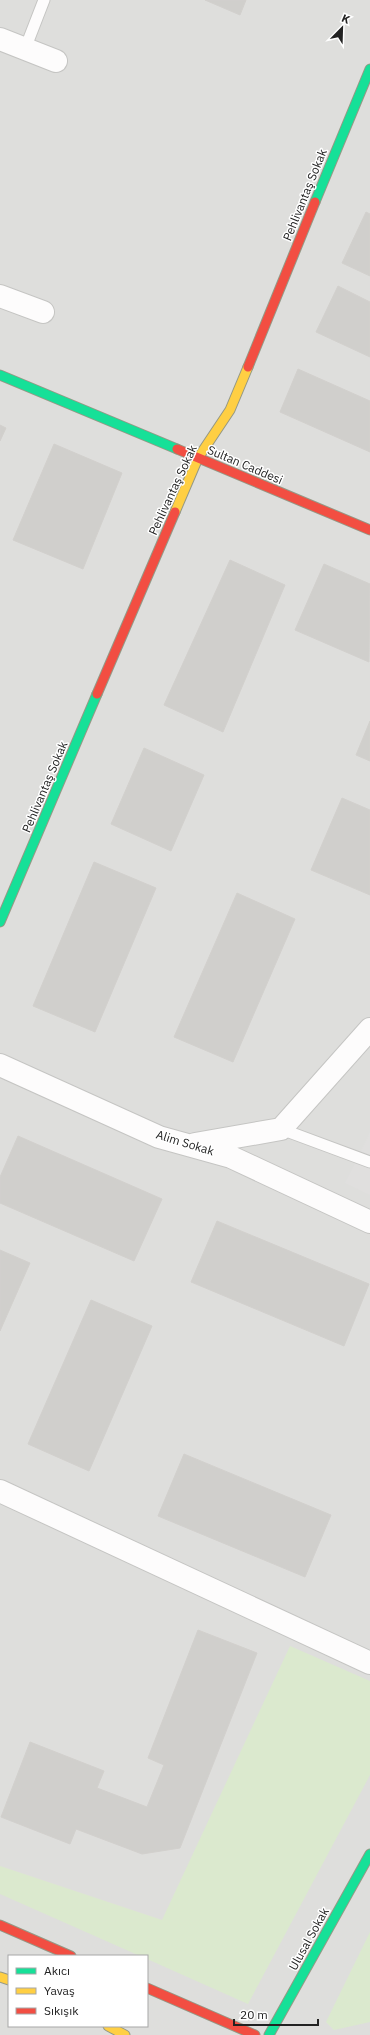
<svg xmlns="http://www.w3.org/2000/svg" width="370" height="2035" font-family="'IBM Plex Sans',sans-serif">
<rect width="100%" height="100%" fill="#efeeeb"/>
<path fill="#dededc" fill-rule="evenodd" d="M0 0H370V2035H0ZM9 1956H147V2026H9Z"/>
<path fill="#dbe9ce" d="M290 1646 370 1681V1775L248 2004 147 1959V1956H140L0 1894V1866L162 1920Z
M370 1932V2022L334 2030 326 2022Z"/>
<path fill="#e0dfde" d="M370 1132V1195L345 1183Z"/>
<path fill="#d0cfcc" stroke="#d2d0cd" d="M205 0H246L240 15Z
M366 212 370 214V276L342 263Z
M338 286 370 302V357L316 332Z
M298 369 370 401V452L280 412Z
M0 425 6 428 0 441Z
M54 444 122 473 83 569 13 540Z
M230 560 285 585 223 732 164 705Z
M324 564 370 584 369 662 295 630Z
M370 721V761L356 755Z
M144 748 204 775 171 851 111 824Z
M342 798 370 810V895L311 870Z
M94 862 156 888 95 1032 33 1006Z
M237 893 295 919 233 1062 174 1037Z
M18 1136 162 1199 134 1261 0 1203V1177Z
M217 1221 369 1284 344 1346 191 1282Z
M0 1250 30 1263 0 1331Z
M91 1300 152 1326 89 1471 28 1444Z
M184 1454 331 1515 305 1577 158 1516Z
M198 1630 257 1653 180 1848 142 1854 76 1829 70 1844 1 1817 30 1742 104 1771 97 1788 147 1807 164 1765 148 1758Z"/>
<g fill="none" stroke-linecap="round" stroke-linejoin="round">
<defs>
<path id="lane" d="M25 49 44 0
M281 1129 370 1162"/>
<path id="street" d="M0 39 56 61
M0 296 43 312
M0 1065 159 1137 231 1157 370 1222
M195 1144 281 1129 370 1029
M0 1491 370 1663"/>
<path id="fast" d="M315 202 370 69
M0 375 177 449
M0 922 97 694
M269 2035 370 1854"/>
<path id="slow" d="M175 512 198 458 230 410 248 367
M0 1977 9 1980
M108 2026 125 2035"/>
<path id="jam" d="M248 367 315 202
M177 449 370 530
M97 694 175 512
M0 1925 71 1956
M147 1988 255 2035"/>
</defs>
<use href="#lane" stroke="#c5c5c3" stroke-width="13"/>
<use href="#street" stroke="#c5c5c3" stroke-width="24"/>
<use href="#fast" stroke="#959885" stroke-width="11"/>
<use href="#slow" stroke="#959885" stroke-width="11"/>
<use href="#jam" stroke="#959885" stroke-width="11"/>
<use href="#lane" stroke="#fdfcfc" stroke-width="11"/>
<use href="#street" stroke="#fdfcfc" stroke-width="22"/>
<use href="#fast" stroke="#16e098" stroke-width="9"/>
<use href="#slow" stroke="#ffcf43" stroke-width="9"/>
<use href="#jam" stroke="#f24e42" stroke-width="9"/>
</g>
<g text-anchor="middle" stroke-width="3" stroke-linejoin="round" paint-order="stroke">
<g font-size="12" fill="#222" stroke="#fff">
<text transform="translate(305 195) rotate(-68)" y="4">Pehlivantaş Sokak</text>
<text transform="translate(245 465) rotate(23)" y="4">Sultan Caddesi</text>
<text transform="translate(173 490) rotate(-65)" y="4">Pehlivantaş Sokak</text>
<text transform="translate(45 787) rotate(-67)" y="4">Pehlivantaş Sokak</text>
<text transform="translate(185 1143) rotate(17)" y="4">Alim Sokak</text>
<text transform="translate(309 1939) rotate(-61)" y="4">Ulusal Sokak</text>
</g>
</g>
<rect x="8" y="1955" width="140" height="72" fill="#ffffff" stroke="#a7a7a7"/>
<rect x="16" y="1968" width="20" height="6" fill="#16e098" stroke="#a7a7a7"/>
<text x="44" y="1975" font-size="12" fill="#222222">Akıcı</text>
<rect x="16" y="1988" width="20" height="6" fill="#ffcf43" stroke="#a7a7a7"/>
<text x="44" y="1995" font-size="12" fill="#222222">Yavaş</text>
<rect x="16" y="2008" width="20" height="6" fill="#f24e42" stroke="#a7a7a7"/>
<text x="44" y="2015" font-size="12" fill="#222222">Sıkışık</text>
<g transform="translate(342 28) rotate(23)" stroke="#ffffff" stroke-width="3" paint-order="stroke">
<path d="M0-3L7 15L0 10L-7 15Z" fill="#222222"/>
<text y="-6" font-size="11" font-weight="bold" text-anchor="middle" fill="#222222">K</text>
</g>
<path d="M234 2019v6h84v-6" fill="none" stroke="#222222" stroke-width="2"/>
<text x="240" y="2019" font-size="12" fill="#222222" stroke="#ffffff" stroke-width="3" paint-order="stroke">20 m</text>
</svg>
